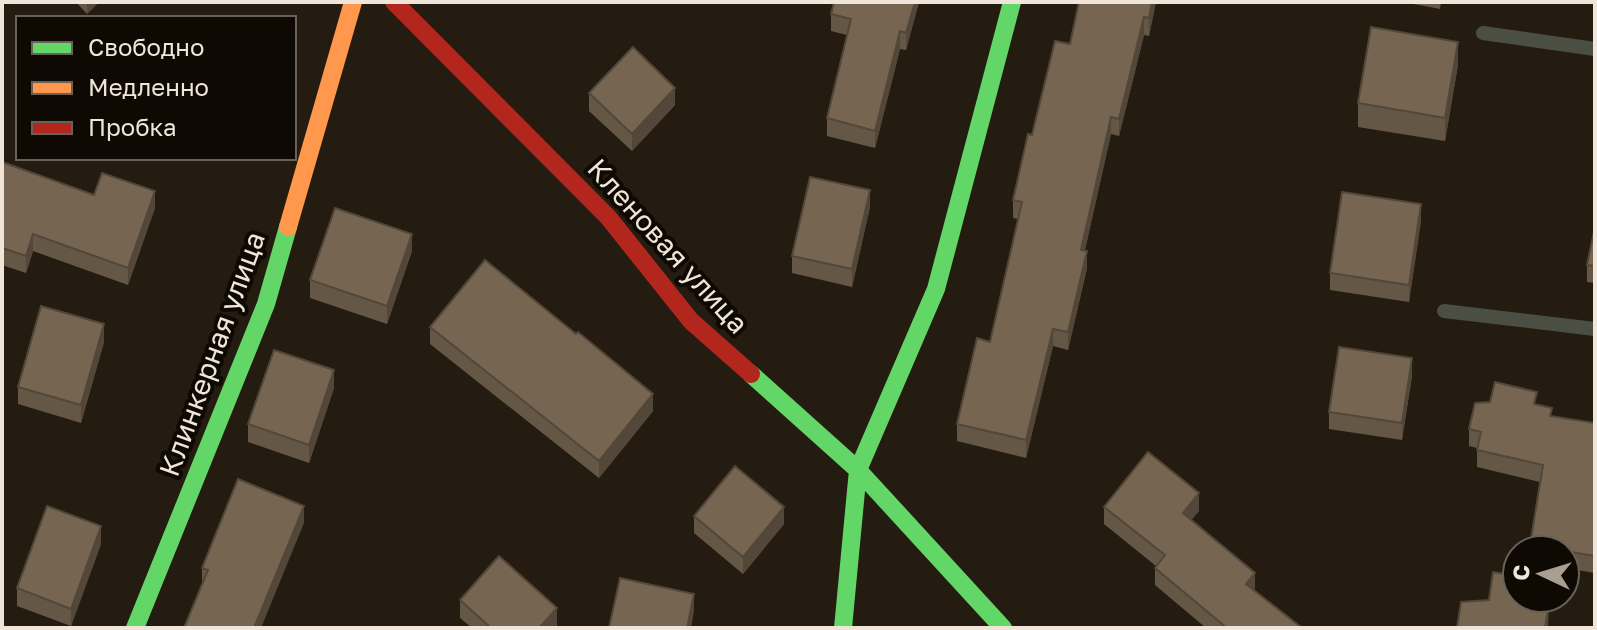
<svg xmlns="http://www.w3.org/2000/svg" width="1597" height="630" font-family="'Golos Text',sans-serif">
<rect width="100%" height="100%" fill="#241c10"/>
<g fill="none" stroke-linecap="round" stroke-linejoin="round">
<path stroke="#4b4f43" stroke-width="14" d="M1483 33 1595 49
M1444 311 1595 329"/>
<path stroke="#63d668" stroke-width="18" d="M751 374 858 470 1003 628
M135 628 266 304 288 227
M843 628 858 470 936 289 1012 2"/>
<path stroke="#ff974d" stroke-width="18" d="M288 227 353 2"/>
<path stroke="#b3261e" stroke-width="18" d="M394 2 608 217 691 321 751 374"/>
</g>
<path fill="#655746" d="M76 2H99L87 14Z
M834 2H919L906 50 900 49 875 148 827 136V118L847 35 831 31V14Z
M1079 2H1156L1149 36 1144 35 1119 136 1111 134 1085 250 1087 268 1068 350 1053 346 1026 458 957 441V424L990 342 1018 219 1013 218V200L1032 135 1070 44Z
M1403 2H1441L1440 9Z
M1458 65 1445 141 1358 127V103Z
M589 93 675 105 632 151 589 111Z
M2 162 94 195 155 208 128 285 33 251 26 273 2 265Z
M870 207 852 287 792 273V256Z
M1421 221 1409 302 1330 290V273Z
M1595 227V283L1587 282V265Z
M412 251 387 324 310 298V280Z
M430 327 576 334 653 411 599 478 430 344Z
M104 342 81 423 18 404V387Z
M1412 376 1402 440 1329 429V412Z
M334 388 309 463 248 442V424Z
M1537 404 1552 416 1595 423V573L1565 568V550H1530L1540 482 1477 467V448L1469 446V429Z
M1104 507 1199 511 1191 520 1255 590 1302 628H1206L1155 585V568L1156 566 1104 524Z
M694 516 784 524 743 574 694 533Z
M304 523 202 585V568Z
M101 544 71 626 17 606V588Z
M460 600 557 625 555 628H472L460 618Z"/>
<path fill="#524739" d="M87 2H99L87 14Z
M915 2H919L906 50V33Z
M1152 2H1156L1149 36V18Z
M1144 17V35L1119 136V119Z
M900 31V49L875 148V131Z
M1458 42V65L1445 141V118Z
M675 88V105L632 151V134Z
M1111 117V134L1081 267V250Z
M870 190V207L852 287V269Z
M155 191V208L128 285V268Z
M1421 204V221L1409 302V285Z
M33 234V251L26 273V256Z
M412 234V251L387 324V306Z
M1087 251V268L1068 350V332Z
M104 324V342L81 423V405Z
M1053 329V346L1026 458V440Z
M1412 358V376L1402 440V423Z
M334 370V388L309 463V445Z
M653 394V411L599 478V461Z
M1199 493V511L1183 530V513Z
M304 506V523L261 628H254Z
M784 507V524L743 574V557Z
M101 526V544L71 626V609Z
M1255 573V591L1246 584Z
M694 594V611L691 628H687Z
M1549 603 1548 628H1545Z
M557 608V625L555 628H539Z"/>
<path fill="#756551" stroke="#524739" stroke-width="2" d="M834 2H915L906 33 900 31 875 131 827 118 851 19 831 14Z
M1079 2H1152L1149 18 1144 17 1119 119 1111 117 1081 250 1087 251 1068 332 1053 329 1026 440 957 424 977 338 990 342 1022 202 1013 200 1028 134 1032 135 1055 41 1070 44Z
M1371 27 1458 42 1445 118 1358 103Z
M633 47 675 88 632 134 589 93Z
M2 162 94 195 102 173 155 191 128 268 33 234 26 256 2 248Z
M810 177 870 190 852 269 792 256Z
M1342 192 1421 204 1409 285 1330 273Z
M335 208 412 234 387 306 310 280Z
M1595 227V266L1587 265Z
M485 260 576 334 578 332 653 394 599 461 430 327Z
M41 306 104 324 81 405 18 387Z
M1339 347 1412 358 1402 423 1329 412Z
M274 350 334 370 309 445 248 424Z
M1495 382 1537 392 1534 404 1552 408 1550 416 1595 423V556L1565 551V550L1530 545 1543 465 1477 450 1481 432 1469 429 1475 403 1490 402Z
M1148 452 1199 493 1183 513 1255 573 1246 584 1302 628H1227L1155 568 1165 555 1104 507Z
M735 466 784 507 743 557 694 516Z
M238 479 304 506 254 628H184L208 570 202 568Z
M47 506 101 526 71 609 17 588Z
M499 556 557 608 539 628H491L460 600Z
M1493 572 1517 576V598H1542L1541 601 1549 603 1545 628H1457L1461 602 1489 600Z
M620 578 694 594 687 628H609Z"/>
<g text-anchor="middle" stroke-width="8" stroke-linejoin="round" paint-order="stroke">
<g font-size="28" fill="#efe5d8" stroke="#0f0903">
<text transform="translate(668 246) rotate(48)" y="10">Кленовая улица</text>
<text transform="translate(212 354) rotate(-70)" y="10">Клинкерная улица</text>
</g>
</g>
<rect width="1597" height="630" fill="none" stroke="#efe5d8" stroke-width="8"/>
<rect x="16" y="16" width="280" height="144" fill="#0f0903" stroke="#696158" stroke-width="2"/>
<rect x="32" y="42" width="40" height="12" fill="#63d668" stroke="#696158" stroke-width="2"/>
<text x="88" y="56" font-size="24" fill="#efe5d8">Свободно</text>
<rect x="32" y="82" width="40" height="12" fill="#ff974d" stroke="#696158" stroke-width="2"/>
<text x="88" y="96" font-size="24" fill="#efe5d8">Медленно</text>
<rect x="32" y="122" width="40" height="12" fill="#b3261e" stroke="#696158" stroke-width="2"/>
<text x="88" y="136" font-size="24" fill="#efe5d8">Пробка</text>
<g transform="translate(1541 574) rotate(274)"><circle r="38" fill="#0f0903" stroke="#696158" stroke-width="2"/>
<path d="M0-6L14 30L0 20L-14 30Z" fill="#a89f92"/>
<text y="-12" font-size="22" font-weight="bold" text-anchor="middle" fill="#efe5d8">С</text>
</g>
</svg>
